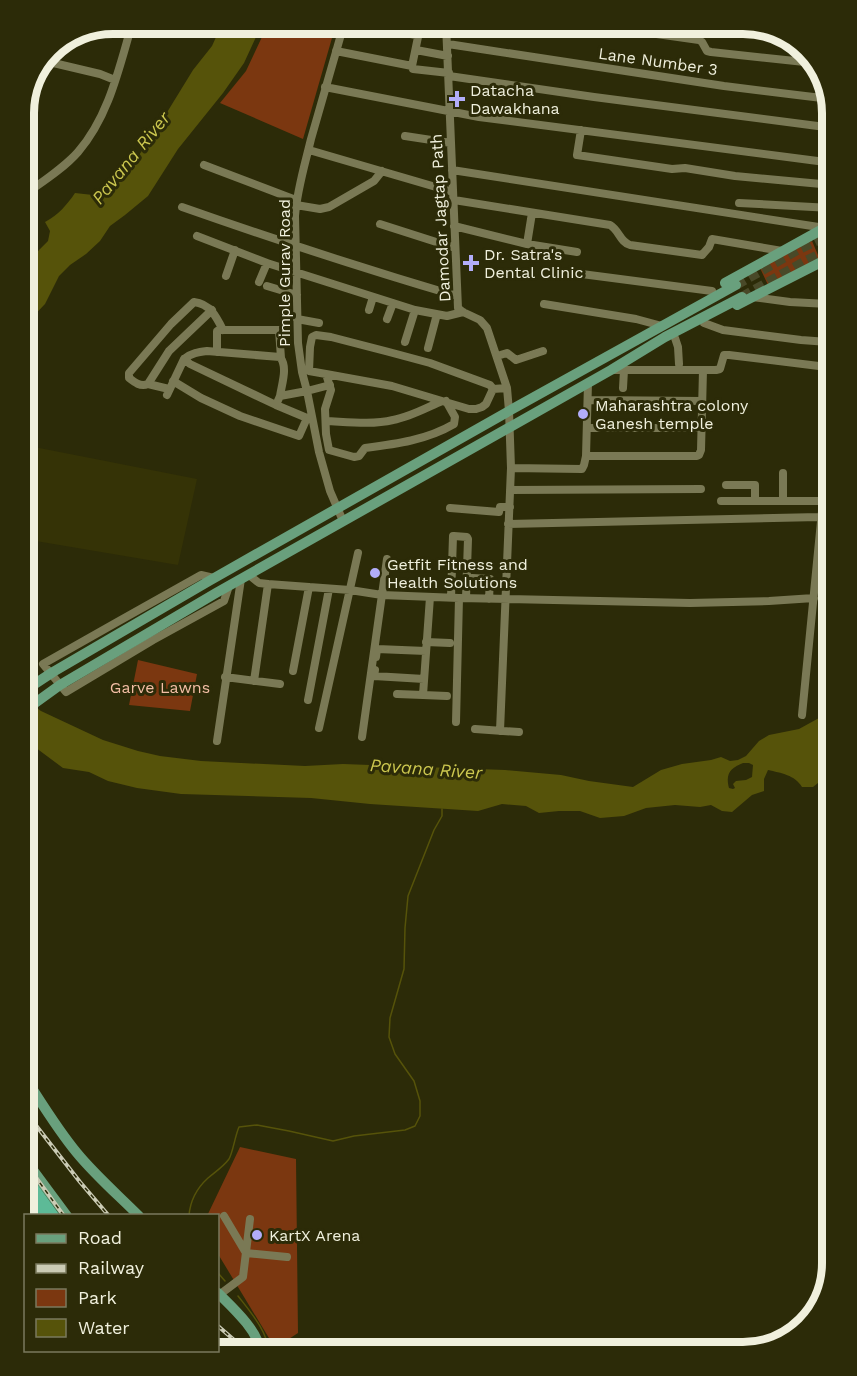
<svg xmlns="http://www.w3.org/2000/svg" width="857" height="1376" font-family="'Work Sans',sans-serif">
<rect width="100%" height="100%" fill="#2c2b08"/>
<path fill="#353306" d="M24 445 197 479 178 565 24 539Z"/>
<path fill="#7b3710" d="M268 24H336L303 139 220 103 246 71Z
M812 241 821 262 769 287 760 268Z
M138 660 197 674 190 711 129 705Z
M240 1147 296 1159 298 1333 275 1348 218 1254V1216H207Z"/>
<path fill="#56530a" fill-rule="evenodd" d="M222 24H262L244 63 223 93 178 149 148 196 125 215 110 226 100 241 86 254 70 265 59 276 45 304 24 326V258L33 256 48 241 50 231 45 222C58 215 67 205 75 193L93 195 111 188 125 176 158 127 193 70 212 46Z
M25 107 37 111 29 135 24 133Z
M24 699 41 711 103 740 138 751 160 756 201 761 305 766 343 764 505 770 561 775 589 781 633 787 661 770 682 764 711 760 721 757 730 761 738 760 746 756 759 741 769 735 799 729 819 718H833V756L829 766 833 771V779H823L813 787H802C795 775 781 773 768 770L764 779V791L752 795 732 812 722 811 711 805 700 807 675 805 646 808 624 816 600 818 580 811H559L539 813 526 806 502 804 478 811 370 804 311 798 181 794 137 788 108 781 89 772 63 768 24 739ZM743 763H749L753 765 752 777 746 780 736 781 733 784 735 788 733 789 729 788C725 773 731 768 743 763Z"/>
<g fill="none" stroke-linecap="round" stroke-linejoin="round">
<path stroke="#56530a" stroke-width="1.5" d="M189 1216C190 1201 197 1188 208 1178 215 1172 223 1167 229 1159 233 1152 235 1136 239 1127L257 1125 289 1131 333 1141 354 1136 405 1130 415 1126 420 1116V1101L414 1081 395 1054 389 1037 390 1018 404 969 405 928 408 896 434 830 442 816V809
M218 1273 225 1281
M238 1296C248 1309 271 1335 267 1352"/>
<path stroke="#494928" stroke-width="10" stroke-dasharray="10 5" stroke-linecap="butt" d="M736 285 797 250 833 233
M742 297 806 261 833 248"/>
<path stroke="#7a7955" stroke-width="8" d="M446 24 458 308 463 312 480 320 487 328 507 388 509 411 511 468 500 731
M586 24 699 40 702 42 707 51 711 52 814 63
M448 44 724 86 830 99
M416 50 448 56
M336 51 412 66 418 37 416 35 357 24
M45 61 100 74 115 80
M413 69 449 73
M449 76 594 97 833 128
M325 87 479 117 833 163
M581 130 577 155 672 169 685 168 735 176 832 185
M405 136 451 143
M309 150 453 192
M204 165 296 200
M452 170 825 228
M24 195C42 182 63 169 78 152 109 116 119 68 132 24
M454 200 610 225C619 230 620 242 630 245L702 255 709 247 712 239 782 251
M739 203 831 208
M296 205 320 209 329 207 374 181 382 171
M182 207C273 239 365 269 457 296
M380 224 455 248
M454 226 527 244 577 252
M197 236 267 263 415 310 447 316 463 312
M527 244 532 213
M574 273 712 291
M226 276 235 250
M259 282 267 263
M267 286 297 295
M752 297 790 302 828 304
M544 304 636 319 662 326
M369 310 373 297
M297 319 319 323
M387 319 393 303
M704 323 723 330 801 340 828 342
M675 338 678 347 679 364
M405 342 415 310
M428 348 437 314
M217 352V331L219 330H279L281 358
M497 356 507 353 516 360 543 351
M611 370H716L720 369 724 355H729L827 367
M326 374 392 386 442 401
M173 381 201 398 240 416 299 436 307 418 276 405
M148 384C140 387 134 382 129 378V373L171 324 194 302C210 304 216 316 223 330
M623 388 624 370
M169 389 148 384 169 351 212 310
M167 395 184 359
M280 396 276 405 190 364 184 359C191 353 199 352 207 351L280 357C288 367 282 383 280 396L307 391 330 385
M588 400 702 401
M446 401 455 417 454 424C427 440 396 444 365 448L359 456 354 457 329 450 326 434 325 409 331 390 326 374 309 371 310 347 312 337 316 335 331 337 389 352 430 363 490 385 493 389 507 388
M326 421C348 422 372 425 393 420 410 417 426 408 442 401L469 409H476L482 407 486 404 493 389
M587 428H702
M586 456H697L699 455 701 450 703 370
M511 468 582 469 584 465 586 456 588 383
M726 485H755V501
M510 490 701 489
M721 501H823
M783 501V473
M450 508 499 512 500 507H510
M343 521 330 491 319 452 307 391 302 372 298 343 295 216C297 190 305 164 311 139 322 101 333 62 344 24
M508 524 819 517 822 515
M249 575 259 583 268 584 350 590 382 595 459 598 690 603 769 601 814 598
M214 578 201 575 119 621 43 664 66 692 153 640 224 601 229 586
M471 586 472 578 490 579 489 599
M430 597 423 695 447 696
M451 598 453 536H454L467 537 468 539 466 598
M426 642 450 643
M376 657 377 649 426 651
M375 670 374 676 424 679
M293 671 309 587
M225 677 280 684
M254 681 268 584
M397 694 423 695
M308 700 329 589
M802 715 823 501 828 309 827 259 831 208 833 158
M456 722 459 598
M319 728 358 553
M475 729 519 732
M362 737 387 559
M217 741 241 579
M24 961 33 937
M224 1216 246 1253 287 1257
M219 1295 243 1277 250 1219"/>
<path stroke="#69a07d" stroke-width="10" d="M725 283 821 230 833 226
M737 305 833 256
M24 691 53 672 209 581 509 411 736 285
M24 711 60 685 216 593 611 370 665 337 742 297
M24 1076C41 1102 57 1129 77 1153 95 1175 118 1195 139 1216
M24 1158 67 1216
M24 1212 27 1216
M218 1293C231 1306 260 1332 260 1352
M124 1350 125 1352
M169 1350 170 1352"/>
<path stroke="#5dba97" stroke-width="12" d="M24 1176 53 1216
M24 1195 40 1216
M141 1350 142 1352
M152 1350 153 1352"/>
<defs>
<path id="rail" d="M24 1110 80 1182 109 1216
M24 1161 64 1216
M218 1326 248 1352
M160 1350 161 1352"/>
</defs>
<use href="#rail" stroke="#cbcbb5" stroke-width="4"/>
<use href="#rail" stroke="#2c2b08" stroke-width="1.5" stroke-dasharray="4.5" stroke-linecap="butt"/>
</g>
<g fill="#b2adf9" stroke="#2c2b08" stroke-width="2">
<path d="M454 90h6v6h6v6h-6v6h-6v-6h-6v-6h6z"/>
<path d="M468 254h6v6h6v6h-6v6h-6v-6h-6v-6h6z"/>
<circle cx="583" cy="414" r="6"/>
<circle cx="375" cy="573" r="6"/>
<circle cx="257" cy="1235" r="6"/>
</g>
<g text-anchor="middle" stroke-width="6" stroke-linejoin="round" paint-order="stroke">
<g font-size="16" fill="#f0f0dd" stroke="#2c2b08">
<text transform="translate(658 61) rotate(8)" y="6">Lane Number 3</text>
<text transform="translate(440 218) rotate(-93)" y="6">Damodar Jagtap Path</text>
<text transform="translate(284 273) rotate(-90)" y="6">Pimple Gurav Road</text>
</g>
<g font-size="16" fill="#f0f0dd" stroke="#2c2b08" text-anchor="start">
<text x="470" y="96">Datacha<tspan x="470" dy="18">Dawakhana</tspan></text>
<text x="484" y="260">Dr. Satra's<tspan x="484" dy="18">Dental Clinic</tspan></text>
<text x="595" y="411">Maharashtra colony<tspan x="595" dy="18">Ganesh temple</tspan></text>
<text x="387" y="570">Getfit Fitness and<tspan x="387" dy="18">Health Solutions</tspan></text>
<text x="269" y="1241">KartX Arena</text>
</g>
<g font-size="16" fill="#f3bea5" stroke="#2c2b08">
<text x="160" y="693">Garve Lawns</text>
</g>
<g font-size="18" font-style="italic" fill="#ccc74f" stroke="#2c2b08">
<text transform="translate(131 158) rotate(-51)" y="6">Pavana River</text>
<text transform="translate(426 769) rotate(4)" y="6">Pavana River</text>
</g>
</g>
<path d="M0 0H857V1376H0ZM113 34H743A79 79 0 0 1 822 113V1263A79 79 0 0 1 743 1342H113A79 79 0 0 1 34 1263V113A79 79 0 0 1 113 34Z" fill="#2c2b08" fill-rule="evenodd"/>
<path fill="none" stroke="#f0f0dd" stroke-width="8" d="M113 34H743A79 79 0 0 1 822 113V1263A79 79 0 0 1 743 1342H113A79 79 0 0 1 34 1263V113A79 79 0 0 1 113 34Z"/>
<rect x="24" y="1214" width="195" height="138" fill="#2c2b08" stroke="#7a7a5d" stroke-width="1.5"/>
<rect x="36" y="1234" width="30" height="9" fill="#69a07d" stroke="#7a7a5d" stroke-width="1.5"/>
<text x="78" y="1244" font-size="18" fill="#f0f0dd">Road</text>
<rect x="36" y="1264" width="30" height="9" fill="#cbcbb5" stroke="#7a7a5d" stroke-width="1.5"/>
<text x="78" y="1274" font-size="18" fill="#f0f0dd">Railway</text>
<rect x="36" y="1289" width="30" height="18" fill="#7b3710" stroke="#7a7a5d" stroke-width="1.5"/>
<text x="78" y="1304" font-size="18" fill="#f0f0dd">Park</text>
<rect x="36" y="1319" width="30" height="18" fill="#56530a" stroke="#7a7a5d" stroke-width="1.5"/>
<text x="78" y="1334" font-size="18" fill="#f0f0dd">Water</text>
</svg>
